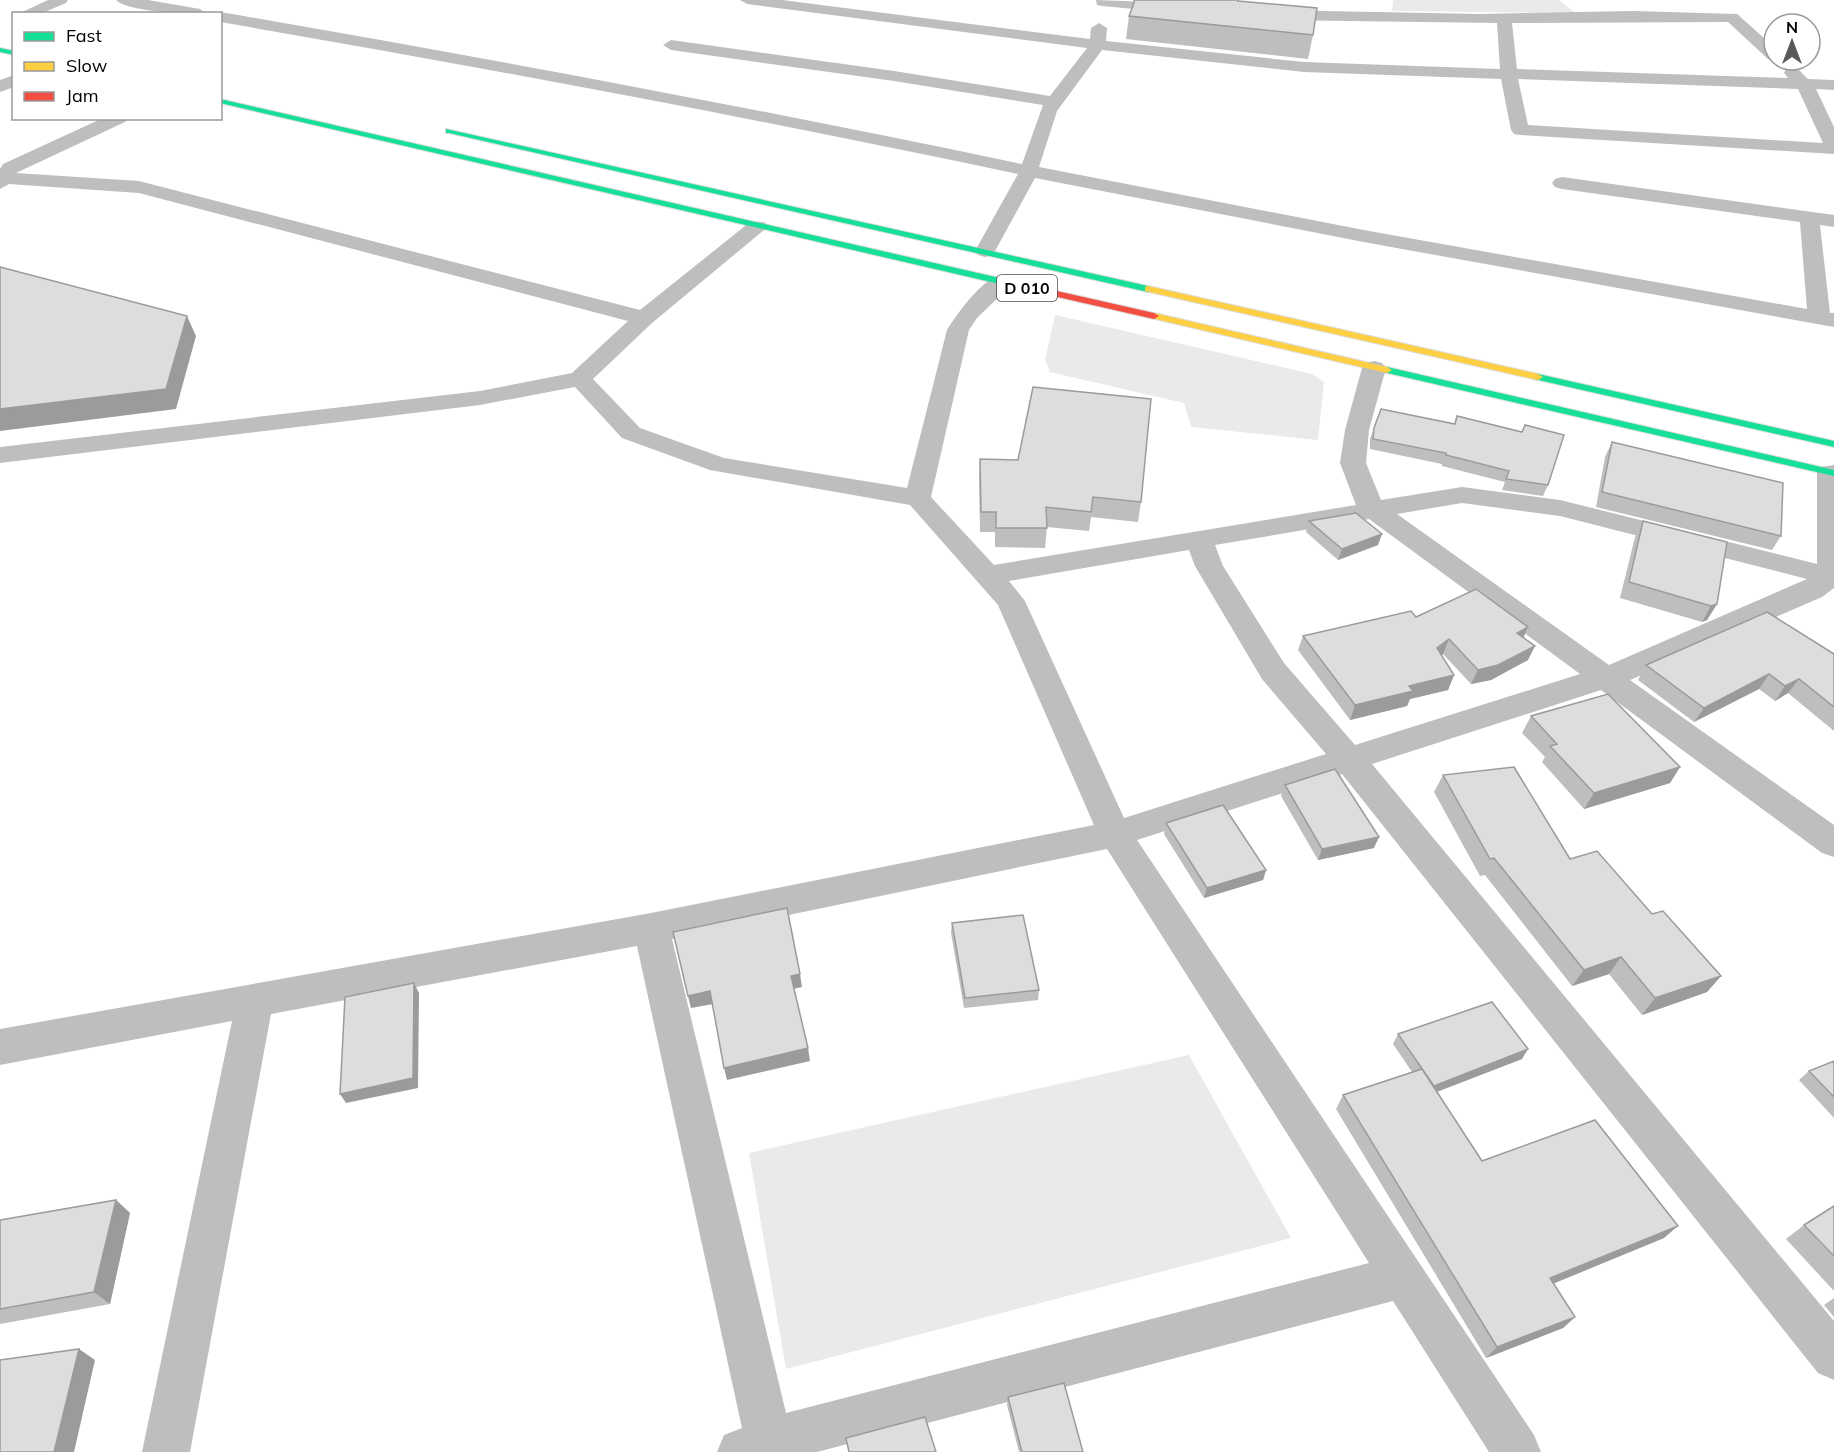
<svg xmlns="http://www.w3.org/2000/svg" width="1834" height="1452" font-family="Mulish,sans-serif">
<rect width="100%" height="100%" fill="#fff"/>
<path fill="#eaeaea" d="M1393 0H1559L1575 13 1392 11Z
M1055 315 1312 374 1324 382 1318 440 1191 427 1184 403 1050 372 1045 360Z
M1189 1055 1291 1238 786 1369 749 1153Z"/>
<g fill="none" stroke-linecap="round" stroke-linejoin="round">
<defs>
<path id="fast" d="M0 48 14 51V55L0 52Z
M220 99 1017 282 1022 285 1017 288 220 103Z
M446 129 1148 286 1153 289 1148 292 449 133H446Z
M1387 367 1834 470V476L1383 372 1382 370Z
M1538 374 1834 441V447L1534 379V375Z"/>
<path id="slow" d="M1148 286 1538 374 1543 377 1538 380 1145 291V287Z
M1154 313 1387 367 1392 370 1387 373 1151 318 1149 316Z"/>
<path id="jam" d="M1017 282 1154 313 1159 316 1154 319 1014 287V283Z"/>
</defs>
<use href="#fast" stroke="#dbdbdb" stroke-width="2"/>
<use href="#slow" stroke="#dbdbdb" stroke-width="2"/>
<use href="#jam" stroke="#dbdbdb" stroke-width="2"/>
<path fill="#bebebe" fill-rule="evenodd" d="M48 0H68L66 3 40 14H18Z
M116 0H148L200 9 207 14C189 14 127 12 116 0Z
M740 0H782L1090 39 1091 28 1099 23 1107 28 1106 41 1304 62 1500 69 1497 23 1274 20 1266 15 1274 10 1479 14 1633 11 1737 14 1774 47V60H1777L1768 59 1728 22 1512 23 1517 69 1788 78 1784 73 1786 69H1798L1808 79 1834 80V90L1816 89 1834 127V154L1520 135 1514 134 1511 130 1501 79 1304 72 1102 50 1057 111 1039 167 1369 231 1807 309 1800 222 1562 189 1555 187 1552 183 1555 179 1562 177 1834 215V227L1820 225 1830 313H1834V327L1369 243 1035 178 995 251 992 255 985 257 978 255 975 251 1018 174C753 118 487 68 220 22V14H216L220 12C488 58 755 108 1022 164L1043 105 894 81 671 50 663 45 671 40 894 71 1050 96 1087 48 747 4ZM1518 79 1798 89 1823 143 1528 125Z
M1096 0 1177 3 1185 8 1177 13 1102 6 1097 5Z
M14 75V87L0 92V80Z
M103 118H127L125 122 16 173 139 181 640 310 750 222H764L767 226 764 230 652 323 593 379 640 428 724 458 907 488 947 330C956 315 979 284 995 277 999 275 1004 276 1009 277L1012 282 1009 287 977 318 969 330 931 497 994 565 1356 505 1340 463 1345 430 1362 368 1366 363 1374 361 1382 363 1386 368 1369 430 1366 463 1381 500 1462 487 1560 500 1817 564V472L1821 467 1834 465V588L1822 597 1630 680 1834 825V857L1822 853 1601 690 1372 764 1834 1321V1380L1818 1373 1342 774 1137 840 1534 1435 1541 1452H1489L1393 1301 817 1452H717L724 1435 742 1428 637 946 271 1014 190 1452H142L232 1021 0 1065V1029L651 913 1094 825 998 605 910 505 710 470 622 438 575 387 480 405 0 463V447L480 391 572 373 628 321 139 193 9 184 0 189V169L3 164ZM1462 503 1560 516 1807 579 1609 665 1397 514ZM1369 519 1580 674 1355 745 1284 663 1223 566 1215 545ZM1189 550 1195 566 1262 679 1326 754 1124 818 1025 601 1009 581ZM1107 849 1369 1263 786 1413 672 939Z"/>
<use href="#fast" fill="#16e098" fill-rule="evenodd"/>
<use href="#slow" fill="#ffcf43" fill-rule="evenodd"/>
<use href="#jam" fill="#f24e42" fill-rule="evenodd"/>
</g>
<path fill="#bebebe" d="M1238 1 1313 35 1308 59 1126 39 1129 16 1134 5Z
M1457 416 1548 485 1543 496 1502 490 1505 482 1442 466V464L1370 449V439L1374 428 1454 424Z
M1612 442 1781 536 1772 550 1596 507 1605 457Z
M980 459 1141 502 1138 522 1091 517 1089 531 1047 527 1045 548 995 547V532H980L979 479Z
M1309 521 1378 545 1338 560 1306 532Z
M1643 521 1717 604 1707 620 1702 622 1620 598 1635 537Z
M1416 617 1528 627 1524 637 1528 660 1491 680 1471 684 1443 654 1442 655 1454 675 1448 690 1410 699 1407 706 1350 720 1298 650 1303 636Z
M1834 654V731L1788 693 1775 701 1759 689 1694 722 1638 680 1646 665Z
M1531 716 1680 767 1670 783 1584 809 1542 762 1545 757 1522 733Z
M1443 775 1652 914 1721 976 1707 992 1642 1015 1609 974 1572 986 1485 875 1480 876 1434 792Z
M1285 785 1374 848 1318 860 1281 796Z
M1166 823 1266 870 1263 880 1204 898 1164 834Z
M952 923 1039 990 1038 1000 964 1008 951 933Z
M1398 1034 1522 1059 1437 1092 1482 1161 1664 1238 1553 1283 1575 1317 1563 1328 1486 1358 1336 1109 1343 1095 1412 1072 1393 1044Z
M1834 1061V1118L1799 1080 1809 1071Z
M116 1200 130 1213 110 1304 0 1324V1220Z
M1834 1206V1291L1786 1239 1804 1225Z
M1834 1298V1317L1824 1305Z
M1008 1397 1083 1452H1019L1007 1405Z"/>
<path fill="#9b9b9b" d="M187 316 196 336 176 409 0 431V409Z
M1382 534 1378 545 1338 560 1342 549Z
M1717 604 1707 620 1702 622 1711 606Z
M1528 627 1521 642 1517 633Z
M1449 639 1443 654 1431 663 1437 648Z
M1535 646 1528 660 1491 680 1471 684 1478 670Z
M1769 674 1759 689 1694 722 1704 708Z
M1454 675 1448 690 1410 699 1407 706 1350 720 1355 705 1409 686Z
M1799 679 1788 693 1775 701 1785 686Z
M1680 767 1670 783 1584 809 1594 793Z
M1379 837 1374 848 1318 860 1322 849Z
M1266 870 1263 880 1204 898 1207 888Z
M1621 957 1609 974 1572 986 1584 970Z
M800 974 802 987 793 989 791 976Z
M1721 976 1707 992 1642 1015 1655 998Z
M414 983 419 993 418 1088 346 1103 340 1094Z
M710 991 713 1004 691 1008 688 996Z
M808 1048 810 1061 727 1080 724 1068Z
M1528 1049 1522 1059 1428 1095 1434 1086Z
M116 1200 130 1213 110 1304 94 1292Z
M1678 1226 1664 1238 1538 1290 1550 1278Z
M1575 1317 1563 1328 1486 1358 1497 1347Z
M79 1349 95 1360 74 1452H54Z"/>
<path fill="#ddd" stroke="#9b9b9b" stroke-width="1.5" d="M1134 0H1238V1L1317 8 1313 35 1129 16 1134 3Z
M0 267 187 316 166 389 0 409Z
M1033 387 1151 399 1141 502 1093 497 1091 512 1046 507 1047 528H996V512H981L980 459 1018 460Z
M1381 409 1455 424 1457 416 1522 432 1525 425 1564 435 1548 485 1506 479 1509 471 1446 455V453L1373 439 1374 428Z
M1612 442 1783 483 1781 536 1602 492Z
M1356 513 1382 534 1342 549 1309 521Z
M1643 521 1727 542 1717 604 1711 606 1629 582Z
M1476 589 1528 627 1517 633 1535 646 1498 665 1478 670 1449 639 1437 648 1454 675 1409 686 1413 691 1355 705 1303 636 1411 611 1416 617Z
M1767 612 1834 654V707L1799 679 1785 686 1769 674 1704 708 1646 665Z
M1608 694 1680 767 1594 793 1550 746 1557 744 1531 716Z
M1514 767 1570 859 1597 851 1652 914 1663 911 1721 976 1655 998 1621 957 1584 970 1494 858 1490 859 1443 775Z
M1335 769 1379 837 1322 849 1285 785Z
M1223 805 1266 870 1207 888 1166 823Z
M787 908 800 974 791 976 808 1048 724 1068 710 991 688 996 673 932Z
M1023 915 1039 990 965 998 952 923Z
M414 983 413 1078 340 1094 345 997Z
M1492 1002 1528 1049 1434 1086 1398 1034Z
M1834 1061V1097L1809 1071Z
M1422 1069 1482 1161 1595 1120 1678 1226 1550 1278 1575 1317 1497 1347 1343 1095Z
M116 1200 94 1292 0 1309V1220Z
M1834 1206V1256L1804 1225Z
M79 1349 54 1452H0V1360Z
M1064 1383 1083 1452H1022L1008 1397Z
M925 1417 936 1452H849L846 1438Z"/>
<g text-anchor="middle" stroke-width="4.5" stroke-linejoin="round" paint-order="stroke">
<rect fill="#fff" stroke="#4c4c4c" stroke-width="1.5" x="997" y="275" width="60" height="26" rx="4.5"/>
<g font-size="16" font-weight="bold" fill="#000">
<text x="1027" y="294">D 010</text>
</g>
</g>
<rect x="12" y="12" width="210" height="108" fill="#ffffff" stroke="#999999" stroke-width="1.5"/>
<rect x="24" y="32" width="30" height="9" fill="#16e098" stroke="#999999" stroke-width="1.5"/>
<text x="66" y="42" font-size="18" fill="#000000">Fast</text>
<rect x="24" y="62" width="30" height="9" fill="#ffcf43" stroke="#999999" stroke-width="1.5"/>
<text x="66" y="72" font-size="18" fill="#000000">Slow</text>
<rect x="24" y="92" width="30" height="9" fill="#f24e42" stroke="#999999" stroke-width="1.5"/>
<text x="66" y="102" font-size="18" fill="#000000">Jam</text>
<g transform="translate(1792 42)"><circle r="28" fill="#ffffff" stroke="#999999" stroke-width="1.5"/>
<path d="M0-4.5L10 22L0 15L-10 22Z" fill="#595959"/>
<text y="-9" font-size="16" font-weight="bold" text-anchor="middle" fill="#000000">N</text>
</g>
</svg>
